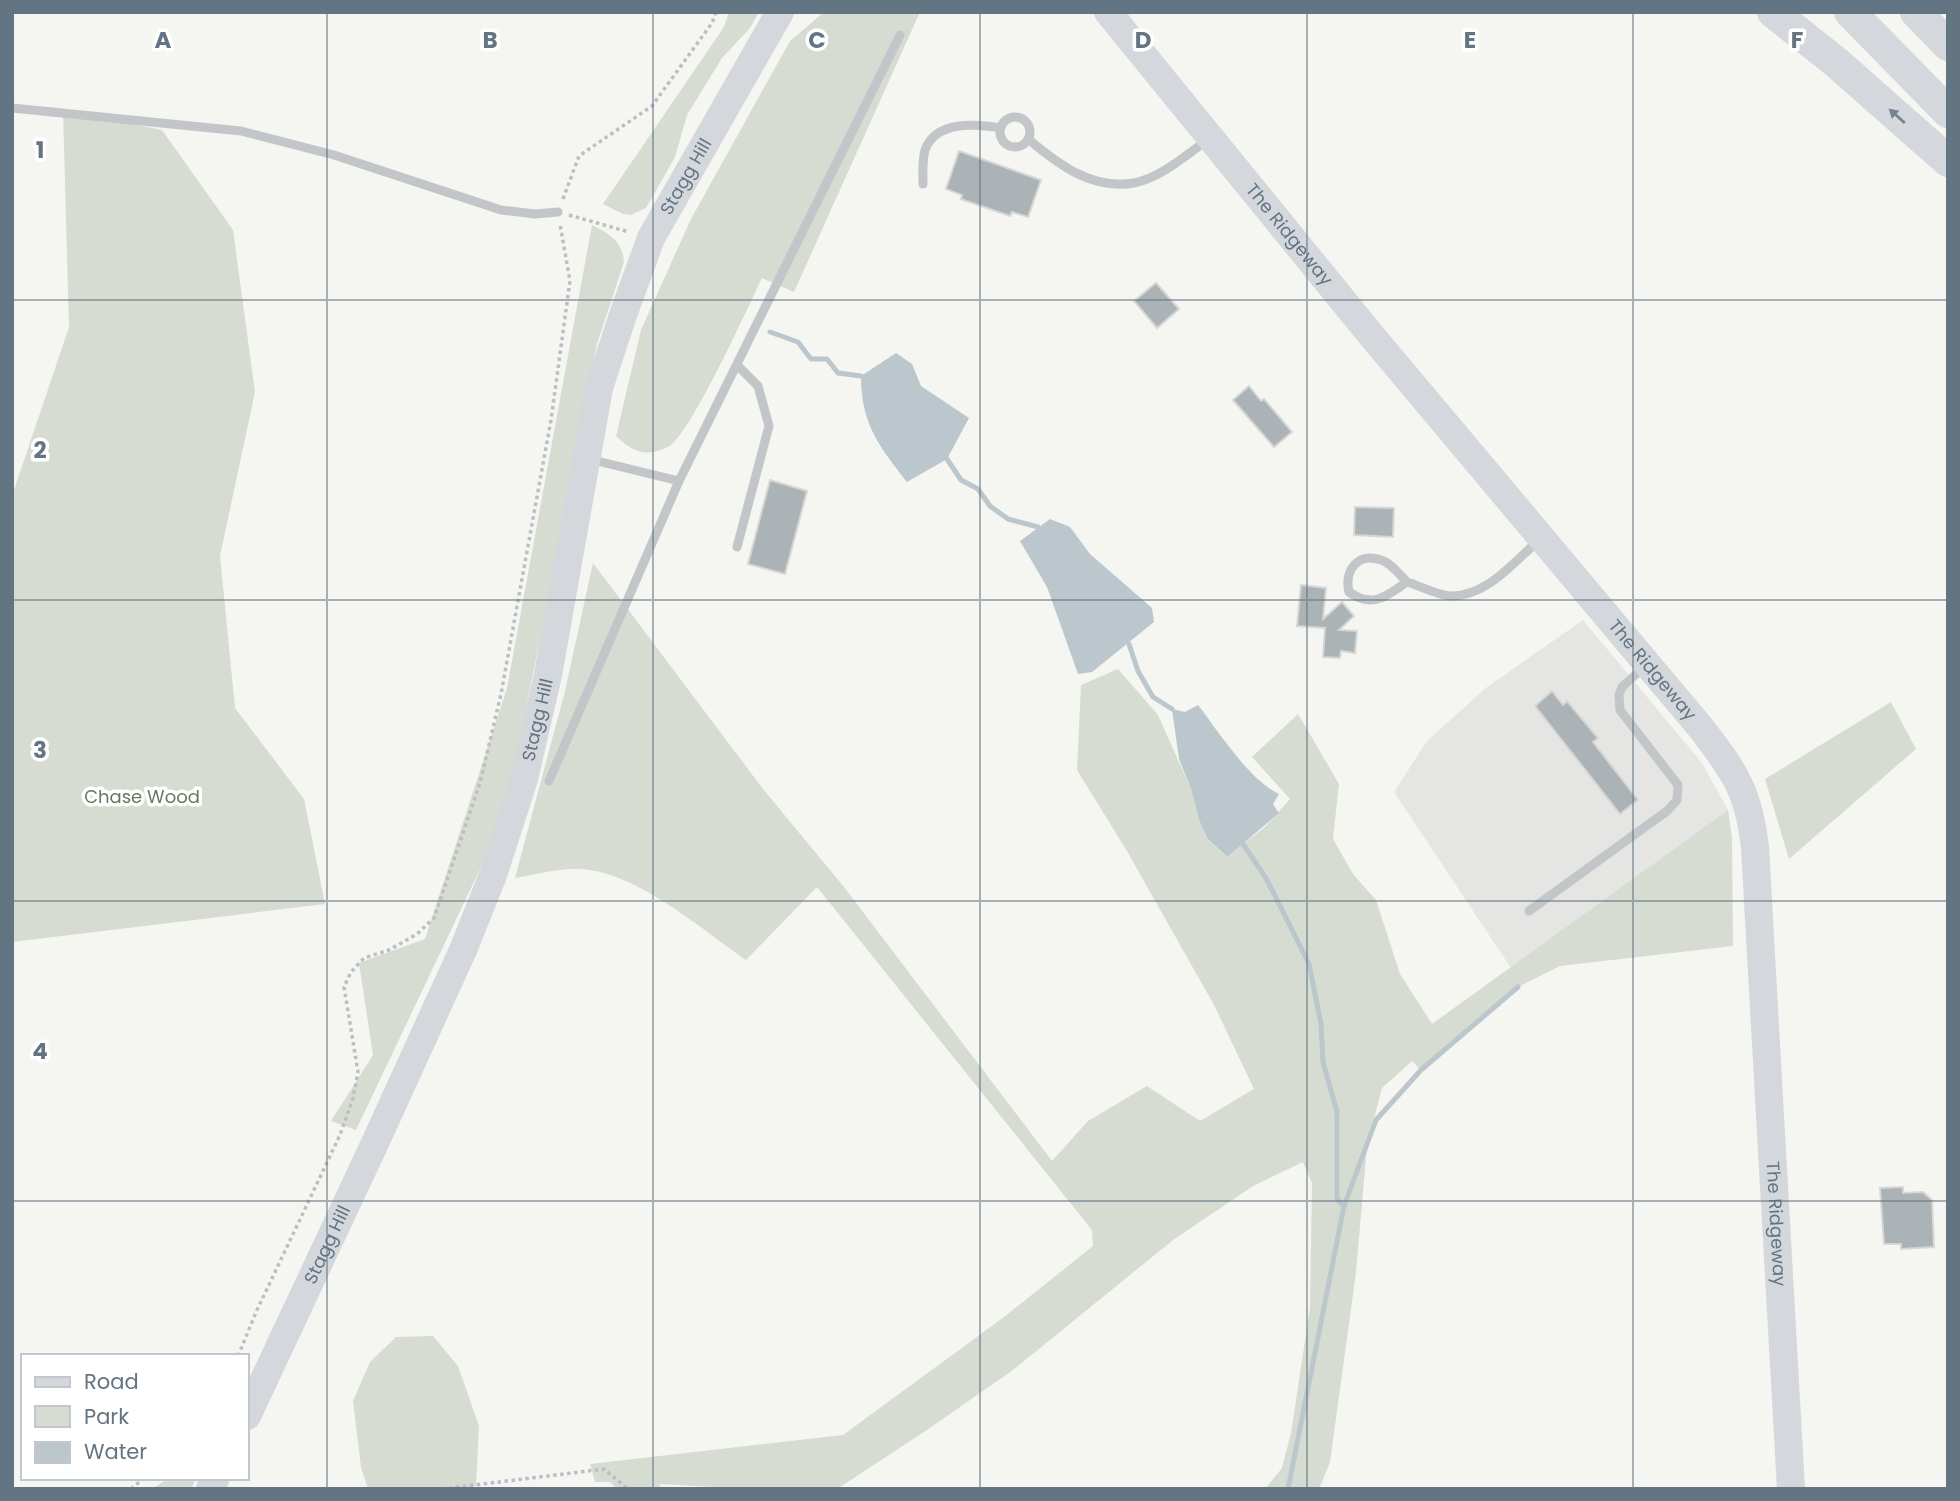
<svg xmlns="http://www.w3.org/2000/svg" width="1960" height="1501" font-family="Poppins,sans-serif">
<rect width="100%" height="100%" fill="#f5f5f1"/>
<path fill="#e5e6e4" d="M1583 620 1702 763 1728 810 1511 968 1394 792 1427 741 1487 687Z"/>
<path fill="#d6dcd2" d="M729 12H759L750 28 722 58 687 115 675 157 646 208 631 215 623 214 603 204 724 27Z
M824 12H920L794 292 762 278C748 307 690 436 668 447 645 458 633 452 616 436L641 330 691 219 790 41Z
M63 110 162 130 233 230 255 392 220 556 235 708 304 799 325 904 12 942V496L69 327Z
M592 225C610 234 622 241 624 262L597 344 574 455 555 568 511 780 481 867 356 1130 331 1121 373 1055 359 963 425 939 507 688Z
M593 563 763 789 844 887 1052 1161 1088 1121 1147 1086 1200 1121 1254 1089 1214 1005 1127 851 1077 770 1081 685 1118 669 1158 715 1191 789 1199 820 1207 838 1226 857 1266 826 1290 799 1252 757 1298 714 1339 784 1333 839 1353 874 1376 900 1400 974 1432 1024 1728 810 1732 838 1733 946 1560 966 1518 987 1421 1070 1412 1061 1382 1088 1367 1146 1356 1272 1344 1360 1330 1462 1319 1489H1265L1282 1468 1291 1433 1310 1308 1312 1183 1303 1162 1253 1186 1173 1240 1013 1370 924 1432 837 1489H749L659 1484 662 1489H617L610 1482H595L590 1464 843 1435 1004 1317 1093 1246 1092 1230 817 887 746 960C700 928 631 867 574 869 555 869 534 875 515 878L565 691Z
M1891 702 1916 749 1789 859 1765 779Z
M433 1336 458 1366 479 1426 476 1486 456 1489H368L361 1467 353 1401 370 1362 396 1337Z
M169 1478H196L191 1489H152Z"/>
<path fill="#bbc7cc" d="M896 353 912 364 921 386 969 418 947 459 907 482C879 446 861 424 861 376Z
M1050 519 1070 527 1090 554 1152 608 1154 622 1092 672 1078 674 1047 587 1020 541Z
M1198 705C1219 732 1249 780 1279 794L1273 804 1279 813 1227 857 1207 838 1199 820 1191 789 1179 759 1172 709 1185 712Z"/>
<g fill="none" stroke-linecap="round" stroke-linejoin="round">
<path stroke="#bbc7cc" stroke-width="5" d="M770 332 798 342 811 359H827L838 373 861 376
M947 459 961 480 978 489 990 506 1008 519 1038 527
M1129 644 1138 671 1153 697 1172 709
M1243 844 1266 878 1309 964 1321 1024 1323 1062 1337 1112V1199L1344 1206
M1288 1489 1344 1206 1376 1120 1421 1070 1518 987"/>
</g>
<path fill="#abb3b7" stroke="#d6d6d4" stroke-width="2" d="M959 151 1041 180 1028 217 1012 212 1010 216 961 199 962 195 946 189Z
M1156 283 1179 309 1157 328 1134 301Z
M1249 386 1261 401 1264 399 1292 432 1274 447 1233 400Z
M770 480 807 491 785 574 748 564Z
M1355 507 1394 508 1393 537 1354 535Z
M1301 585 1326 588 1323 619 1342 602 1354 616 1339 630 1357 631 1355 653 1341 651 1340 658 1323 657 1325 628 1297 626Z
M1552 691 1563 705 1567 701 1598 738 1593 742 1638 800 1620 814 1535 706Z
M1903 1187V1193L1923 1192 1932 1200 1934 1247 1901 1249V1244H1884L1880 1188Z"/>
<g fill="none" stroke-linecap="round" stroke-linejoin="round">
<path stroke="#bcbec0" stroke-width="3.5" stroke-dasharray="3.5 3.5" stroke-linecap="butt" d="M563 199 579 156 652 106 712 23 716 12
M569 215 629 232
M238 1356 257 1310 340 1135 353 1098 358 1072 344 987 351 972 364 958 389 950 417 934 434 918 480 783 501 694 551 420 570 281 560 224
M131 1489 144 1478
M442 1489 604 1469 628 1489"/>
<path stroke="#c2c6c9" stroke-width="9" d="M12 108 241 131 334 155 501 210 535 214 558 212
M1000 132a15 15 0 1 1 30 0a15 15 0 1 1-30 0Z
M1028 139C1059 165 1092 190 1134 183 1161 178 1187 154 1209 139
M923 184C923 172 922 161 925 150 936 120 976 124 1001 128
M589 459 679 481
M737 547 769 426 758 386 737 365
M1407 582C1400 575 1391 563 1381 560 1358 552 1344 570 1349 592 1373 609 1386 596 1407 582 1420 586 1437 595 1450 596 1486 597 1513 563 1538 541
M549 781 679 481 900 35
M1529 911 1667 811 1677 800 1678 785 1620 710 1619 695 1622 687 1644 667"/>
<g stroke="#d4d8dc" stroke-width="28">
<path id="s1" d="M1108 12 1371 335 1701 728C1735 772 1749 792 1755 848L1791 1489"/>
<path id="s2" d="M247 1416 375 1143 463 950 493 875 524 779 548 675 599 388 623 315 651 238 780 12"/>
<path d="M210 1489 216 1478"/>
</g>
<path stroke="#d4d8dc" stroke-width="32" d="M1773 12 1837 63 1948 161
M1850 12 1948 112
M1916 12 1948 45"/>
</g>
<defs><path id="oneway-solid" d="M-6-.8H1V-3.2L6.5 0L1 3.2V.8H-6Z" transform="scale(1.75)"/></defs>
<use fill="#748390" href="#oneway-solid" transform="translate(1897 116) rotate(-138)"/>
<path fill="none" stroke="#637482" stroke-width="2" stroke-opacity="0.55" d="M327 12V1489M653 12V1489M980 12V1489M1307 12V1489M1633 12V1489M12 300H1948M12 600H1948M12 901H1948M12 1201H1948"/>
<g text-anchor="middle" stroke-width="7" stroke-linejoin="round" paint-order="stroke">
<g font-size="18" fill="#637482" stroke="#fff">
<text dy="6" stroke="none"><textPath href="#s2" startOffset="1323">Stagg Hill</textPath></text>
<text dy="6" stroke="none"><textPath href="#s1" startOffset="287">The Ridgeway</textPath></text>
<text dy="6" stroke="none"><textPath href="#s1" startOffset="854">The Ridgeway</textPath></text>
<text dy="6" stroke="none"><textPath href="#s2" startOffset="756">Stagg Hill</textPath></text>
<text dy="6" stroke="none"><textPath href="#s1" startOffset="1440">The Ridgeway</textPath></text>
<text dy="6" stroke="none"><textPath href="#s2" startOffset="189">Stagg Hill</textPath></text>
</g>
<g font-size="18" fill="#677962" stroke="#fff">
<text x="142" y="803">Chase Wood</text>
</g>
</g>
<g font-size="23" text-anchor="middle" font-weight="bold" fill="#637482" stroke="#fff" stroke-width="7" stroke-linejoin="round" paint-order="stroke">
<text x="163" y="48">A</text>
<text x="490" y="48">B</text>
<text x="817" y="48">C</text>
<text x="1143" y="48">D</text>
<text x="1470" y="48">E</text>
<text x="1797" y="48">F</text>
<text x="40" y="158">1</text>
<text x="40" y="458">2</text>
<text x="40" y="758">3</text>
<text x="40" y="1059">4</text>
</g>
<rect width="1960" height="1501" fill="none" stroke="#637482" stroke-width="28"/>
<rect x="21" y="1354" width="228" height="126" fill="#ffffff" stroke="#c1c7cd" stroke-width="2"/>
<rect x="35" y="1377" width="35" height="10" fill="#d4d8dc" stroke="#c1c7cd" stroke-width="2"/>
<text x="84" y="1389" font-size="21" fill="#637482">Road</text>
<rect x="35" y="1406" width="35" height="21" fill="#d6dcd2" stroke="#c1c7cd" stroke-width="2"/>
<text x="84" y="1424" font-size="21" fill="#637482">Park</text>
<rect x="35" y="1442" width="35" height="21" fill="#bbc7cc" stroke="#c1c7cd" stroke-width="2"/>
<text x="84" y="1459" font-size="21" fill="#637482">Water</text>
</svg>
